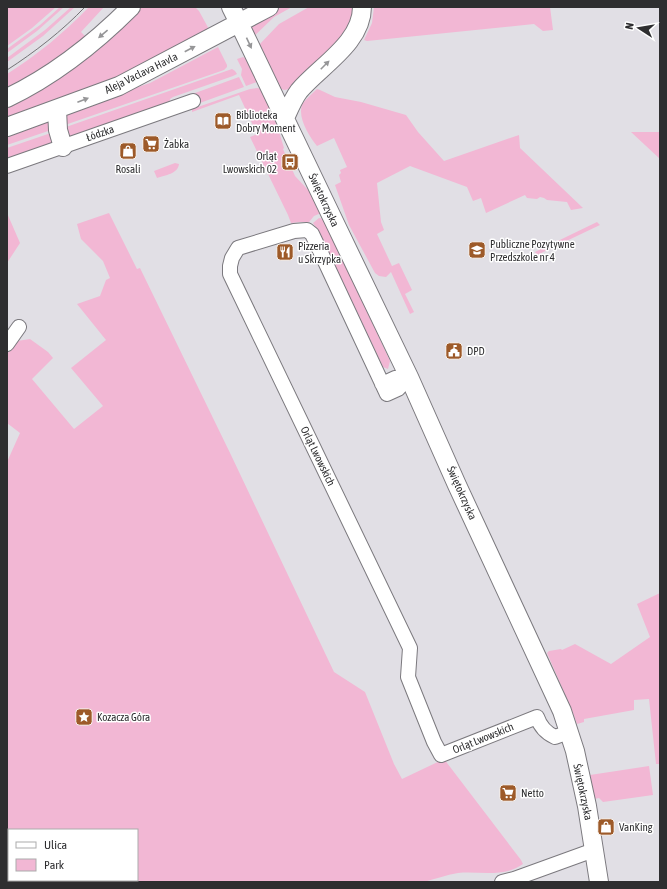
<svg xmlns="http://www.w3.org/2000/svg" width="667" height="889" font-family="'Asap Condensed',sans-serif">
<rect width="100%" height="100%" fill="#e1dfe5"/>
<path fill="#f2b7d4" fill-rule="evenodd" d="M7 7H56L32 28 7 46Z
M60 7H64L37 31 7 53V49L40 25Z
M71 7H75L43 36 7 62V58L45 30Z
M89 7H104L81 32 85 36 78 45 7 92V74C37 55 64 33 89 7Z
M140 7H195L199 11 210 31 141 69 7 121V105Z
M281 7H292L274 17 251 39 246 25Z
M309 7H355L354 18 334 48 290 89 284 90 279 88 259 45 279 24Z
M374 7H550L553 30 543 31 534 24 367 41 364 40 372 23Z
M218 47 227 65V67L224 70 62 126 66 115 117 94 150 83Z
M243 57 248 60 258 80 257 82 246 86 241 75 242 69 237 59Z
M232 69 235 71 237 74 233 76 173 97 170 99 169 103 72 138 68 137 66 127Z
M239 77 244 87 197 104 176 100Z
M257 88 262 89 273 112 284 148 283 149 295 176 310 192 321 213 314 216 309 222H300L291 223 288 215 250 137 257 134 239 95 192 112V109L250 89Z
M317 89 320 90 335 97 361 102 406 115 418 132 444 161 519 135 520 148 583 208 571 210 567 202 547 200 544 198 540 197 537 199 527 198 525 195 486 213 481 198 473 201 467 187 410 166 377 183 381 222 384 230 377 234 392 266 399 263 412 290 405 294 414 312 410 314 391 272 386 277 379 276 375 273 349 225 335 185 341 182 339 175 341 173 340 170 347 167 334 138 317 146C309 136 296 116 303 103 307 98 312 94 317 89Z
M53 118 54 129 7 145V134Z
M631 132H660V159Z
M48 134H52L53 144 7 161V148Z
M175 163 179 164C178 174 165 175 157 178L154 171Z
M7 213 20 243 7 263Z
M109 213 137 269 140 268 231 455 334 672 365 692 394 764 402 779 444 759 521 860 523 864C504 878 480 871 458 873 446 875 435 879 424 882H7V462L20 433 7 423V354L17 341 30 339 48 352 53 358 32 379 74 429 103 406 71 368 106 340 77 304 100 296 106 280 110 278 103 261 81 239 77 224ZM9 830H137V880H9Z
M319 218 324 219 390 361 388 369 383 367 319 232 313 223Z
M597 222 600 225 537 255 535 252Z
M660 593V764H656L649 699 634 700V710L584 719V722L577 724 573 713 547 653 549 651 561 649 562 650 575 644 611 664 650 637 637 604Z
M649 766 653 795 603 802 599 798 594 799 590 775Z"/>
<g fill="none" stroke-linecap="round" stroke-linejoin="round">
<defs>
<path id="minor" d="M7 166 193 101
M7 344 19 327
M409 377 398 389 387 394 322 255 312 234 307 230 294 231 238 248 232 258 230 266V274L410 648 408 677 434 742 441 755 537 717C540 726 546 733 555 737L569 732
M382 384 395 378 409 377
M502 882 514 879 594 850"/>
<path id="major" d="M231 7 239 23 331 215 409 377 457 485 562 711 575 751 587 806 599 882
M7 98C53 76 95 43 131 7
M57 110 58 130 63 147
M285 118C289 109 293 99 299 91 320 66 362 43 362 7
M7 127 119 86 269 7"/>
</defs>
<use href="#minor" stroke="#7b797e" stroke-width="16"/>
<use href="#major" stroke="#7b797e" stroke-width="20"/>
<use href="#minor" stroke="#fff" stroke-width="14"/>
<use href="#major" stroke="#fff" stroke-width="18"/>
<path stroke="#757477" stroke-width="1" d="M7 70C35 52 62 31 85 7"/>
</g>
<defs><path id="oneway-solid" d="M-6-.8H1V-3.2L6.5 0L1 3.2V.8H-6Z"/></defs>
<g fill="#969698">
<use href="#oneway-solid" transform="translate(103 34) rotate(140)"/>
<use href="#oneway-solid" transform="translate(249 43) rotate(65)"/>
<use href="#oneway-solid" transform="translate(190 49) rotate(-28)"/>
<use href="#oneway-solid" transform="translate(325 65) rotate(-45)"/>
<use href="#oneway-solid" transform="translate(83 100) rotate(-21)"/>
</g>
<defs>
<symbol id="library-square" viewBox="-11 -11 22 22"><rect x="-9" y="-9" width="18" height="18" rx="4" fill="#9d5a29" stroke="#fff"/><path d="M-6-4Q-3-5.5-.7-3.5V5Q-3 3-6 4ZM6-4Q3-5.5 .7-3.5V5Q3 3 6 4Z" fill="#fff"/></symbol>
<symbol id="supermarket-square" viewBox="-11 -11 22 22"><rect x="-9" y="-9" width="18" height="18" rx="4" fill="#9d5a29" stroke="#fff"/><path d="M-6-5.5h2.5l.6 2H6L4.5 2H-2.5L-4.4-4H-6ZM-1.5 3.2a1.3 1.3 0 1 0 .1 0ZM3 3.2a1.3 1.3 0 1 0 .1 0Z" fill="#fff"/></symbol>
<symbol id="shop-square" viewBox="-11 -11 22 22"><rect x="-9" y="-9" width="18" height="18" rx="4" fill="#9d5a29" stroke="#fff"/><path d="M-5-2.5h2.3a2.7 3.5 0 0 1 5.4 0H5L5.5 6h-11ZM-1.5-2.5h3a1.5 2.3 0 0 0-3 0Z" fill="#fff"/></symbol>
<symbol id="bus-square" viewBox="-11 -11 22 22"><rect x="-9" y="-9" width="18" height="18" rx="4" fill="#9d5a29" stroke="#fff"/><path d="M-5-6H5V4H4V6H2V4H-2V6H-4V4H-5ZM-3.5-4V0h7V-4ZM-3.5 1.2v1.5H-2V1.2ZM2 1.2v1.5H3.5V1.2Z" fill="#fff"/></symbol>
<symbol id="school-square" viewBox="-11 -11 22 22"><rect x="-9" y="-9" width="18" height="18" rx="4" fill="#9d5a29" stroke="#fff"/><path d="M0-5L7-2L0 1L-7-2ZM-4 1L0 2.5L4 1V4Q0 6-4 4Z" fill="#fff"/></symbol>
<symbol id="restaurant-square" viewBox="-11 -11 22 22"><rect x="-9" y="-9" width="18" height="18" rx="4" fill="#9d5a29" stroke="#fff"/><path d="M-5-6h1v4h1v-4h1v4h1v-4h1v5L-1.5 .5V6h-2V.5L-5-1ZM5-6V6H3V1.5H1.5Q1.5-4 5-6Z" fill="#fff"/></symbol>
<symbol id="civic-square" viewBox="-11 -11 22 22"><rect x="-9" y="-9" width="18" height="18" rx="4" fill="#9d5a29" stroke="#fff"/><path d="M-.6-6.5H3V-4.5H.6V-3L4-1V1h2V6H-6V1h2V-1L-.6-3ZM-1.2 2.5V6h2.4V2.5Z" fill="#fff"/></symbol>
<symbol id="sight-square" viewBox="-11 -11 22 22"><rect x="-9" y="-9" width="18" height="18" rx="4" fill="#9d5a29" stroke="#fff"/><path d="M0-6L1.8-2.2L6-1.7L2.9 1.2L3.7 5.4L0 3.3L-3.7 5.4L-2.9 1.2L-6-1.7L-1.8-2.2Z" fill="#fff"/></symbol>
</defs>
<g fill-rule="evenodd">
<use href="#library-square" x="213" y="111" width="20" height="20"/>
<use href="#supermarket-square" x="141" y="134" width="20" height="20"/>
<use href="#shop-square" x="118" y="141" width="20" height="20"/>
<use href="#bus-square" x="280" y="152" width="20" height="20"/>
<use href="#school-square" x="467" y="240" width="20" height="20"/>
<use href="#restaurant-square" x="275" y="242" width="20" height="20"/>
<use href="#civic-square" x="444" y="341" width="20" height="20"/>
<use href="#sight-square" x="74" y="707" width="20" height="20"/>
<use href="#supermarket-square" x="498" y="783" width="20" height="20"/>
<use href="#shop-square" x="596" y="817" width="20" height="20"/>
</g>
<g text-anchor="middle" stroke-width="3" stroke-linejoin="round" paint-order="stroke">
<g font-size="11" fill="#2e2e30" stroke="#fff">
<text transform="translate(141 73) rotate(-26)" y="4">Aleja Vaclava Havla</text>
<text transform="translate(100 133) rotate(-19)" y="4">Łódzka</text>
<text transform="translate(324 200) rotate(65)" y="4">Świętokrzyska</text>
<text transform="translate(318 456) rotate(64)" y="4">Orląt Lwowskich</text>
<text transform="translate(462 493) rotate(66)" y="4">Świętokrzyska</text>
<text transform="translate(483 738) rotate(-22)" y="4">Orląt Lwowskich</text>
<text transform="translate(583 792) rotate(78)" y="4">Świętokrzyska</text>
</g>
<g font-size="11" fill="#2e2e30" stroke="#fff" text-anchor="start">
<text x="236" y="119">Biblioteka<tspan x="236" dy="13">Dobry Moment</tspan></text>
<text x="164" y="148">Żabka</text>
<text x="277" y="160" text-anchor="end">Orląt<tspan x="277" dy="13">Lwowskich 02</tspan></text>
<text x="128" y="173" text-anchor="middle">Rosali</text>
<text x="490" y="248">Publiczne Pozytywne<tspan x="490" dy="13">Przedszkole nr 4</tspan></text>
<text x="298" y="250">Pizzeria<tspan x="298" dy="13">u Skrzypka</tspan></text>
<text x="467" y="355">DPD</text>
<text x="97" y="721">Kozacza Góra</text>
<text x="521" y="797">Netto</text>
<text x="619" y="831">VanKing</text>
</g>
</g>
<rect width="667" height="889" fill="none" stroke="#2e2e30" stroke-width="16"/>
<rect x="8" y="829" width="130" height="52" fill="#ffffff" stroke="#ababac"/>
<rect x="16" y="842" width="20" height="6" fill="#ffffff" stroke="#ababac"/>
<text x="44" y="849" font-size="12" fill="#2e2e30">Ulica</text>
<rect x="16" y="859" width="20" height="12" fill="#f2b7d4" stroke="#ababac"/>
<text x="44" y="869" font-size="12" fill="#2e2e30">Park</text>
<g transform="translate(639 28) rotate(282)" stroke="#ffffff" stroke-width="3" paint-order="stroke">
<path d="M0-3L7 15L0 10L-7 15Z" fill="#2e2e30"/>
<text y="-6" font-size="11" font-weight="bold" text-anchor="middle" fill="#2e2e30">N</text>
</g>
</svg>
